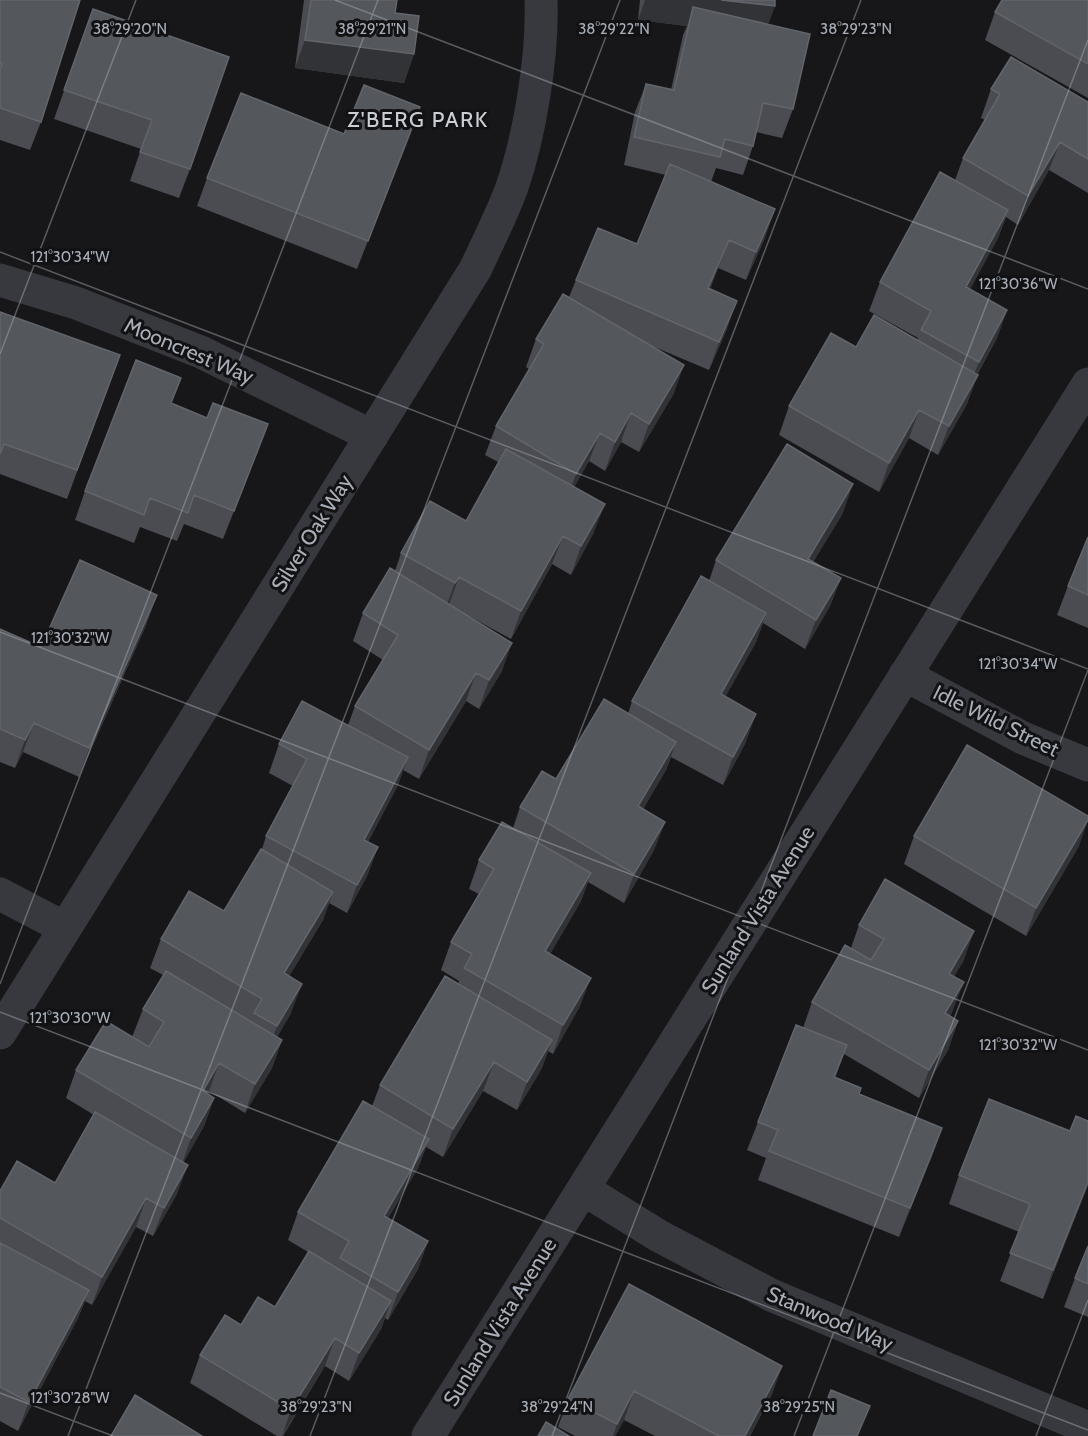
<svg xmlns="http://www.w3.org/2000/svg" width="1088" height="1436" font-family="Cabin,sans-serif">
<rect width="100%" height="100%" fill="#171719"/>
<g fill="none" stroke-linecap="round" stroke-linejoin="round">
<path stroke="#38393e" stroke-width="33" d="M0 280 76 303 201 352 372 436
M905 675 1023 738 1088 765
M0 894 65 928
M0 1033 476 268C488 241 502 215 512 187 530 134 543 56 541 0
M583 1189 659 1236 771 1295 1088 1428
M428 1436 1088 384"/>
</g>
<path fill="#4a4c51" d="M0 0 41 122 30 150 0 140Z
M304 0H397L395 13 414 54 404 83 295 68Z
M640 0H775V6L768 24 793 109 782 138 756 132 753 146 743 175 716 168 711 182 765 238 746 280 718 268 710 289 727 329 709 370 652 346 674 393 639 452 621 442 605 471 589 461 574 487 594 532 571 575 552 564 511 639 467 615 502 671 479 709 466 701 419 779 403 770 398 785 368 842 378 847 367 876 347 913 329 903 323 920 289 976 291 1013 277 1037 282 1040 272 1068 245 1113 209 1091 208 1094 214 1098 204 1126 183 1163 177 1194 153 1236 136 1227 92 1305 85 1301 78 1318 18 1431 0 1421V1191L55 1183 94 1115 66 1098 76 1070 132 1037 143 1009 163 975 150 968 161 939 224 911 262 849 266 836 293 786 269 773 279 744 348 725 355 706 383 660 353 641 363 613 395 571 401 553 466 521 498 462 485 455 496 426 529 369 526 367 536 339 569 297 576 280 637 244 666 175 624 165 635 112 646 84 671 90 683 35 687 26 638 20Z
M1088 0V98L985 40 995 12Z
M93 9 190 169 179 198 130 181 141 149 54 119Z
M991 89 1088 102V193L1049 170 1018 225 1006 217 998 238 970 289 1007 310 997 338 977 375 967 404 938 455 909 438 879 492 779 435 789 406 856 347 917 341 918 338 869 311 880 282 955 180 963 158 985 120 981 118Z
M420 107 357 269 197 206 207 178 344 134Z
M0 312 120 355 67 499 0 474Z
M172 403 257 453 223 539 184 524 177 541 140 527 134 543 75 520 85 491Z
M843 513 813 562 841 578 830 606 805 649 763 623 756 642 725 697 746 742 723 785 671 757 666 770 643 809 665 822 654 850 624 903 588 882 581 901 550 954 580 1006 553 1054 548 1051 542 1068 517 1110 483 1091 443 1157 426 1147 418 1168 388 1218 428 1241 418 1269 388 1320 385 1318 381 1329 349 1381 325 1366 283 1436H277L190 1383 200 1355 241 1325 275 1307 308 1252 288 1240 298 1212 372 1106 380 1085 458 984 459 981 441 970 451 942 479 894 469 889 479 860 513 828 520 807 556 779 628 714 632 701 709 581 716 560Z
M1088 537V628L1057 615 1068 586Z
M147 623 79 777 23 752 15 768 0 762V629L41 647Z
M914 836 1079 846 1026 936 904 864Z
M859 925 964 960 954 976 953 1010 950 1016 958 1021 948 1050 919 1098 844 1054 835 1078 859 1094 942 1128 932 1156 899 1237 758 1180 766 1158 747 1150 758 1122 803 1028 812 1002 851 948Z
M1070 1131 1088 1185 1043 1299 1000 1281 1019 1232 949 1204 959 1175Z
M1088 1246V1317L1064 1307 1075 1278Z
M782 1366 772 1394 750 1436H655L624 1420 615 1436H575L558 1427 568 1399Z"/>
<path fill="#313336" d="M645 0H721L775 6 764 35 693 7 687 26 638 20Z
M305 40 414 54 404 83 295 68Z
M420 107 410 136 357 269 368 241Z
M1060 142 1049 170 1018 225 1028 196Z
M775 209 765 238 746 280 756 252Z
M1008 210 998 238 955 316 966 287Z
M729 240 718 268 698 317 708 288Z
M737 301 727 329 709 370 719 342Z
M1007 310 997 338 968 390 979 362Z
M684 365 674 393 639 452 649 424Z
M978 375 967 404 938 455 949 426Z
M919 410 909 438 879 492 889 463Z
M631 413 621 442 605 471 615 442Z
M600 433 589 461 566 502 576 474Z
M853 484 843 513 798 587 808 559Z
M605 504 594 532 571 575 581 546Z
M563 536 552 564 511 639 521 611Z
M459 577 449 605 444 612 455 583Z
M841 578 830 606 805 649 816 620Z
M157 595 147 623 79 777 89 748Z
M766 613 756 642 711 723 721 694Z
M512 643 502 671 479 709 489 680Z
M476 673 466 701 419 779 429 750Z
M756 714 746 742 723 785 733 757Z
M34 723 23 752 15 768 25 740Z
M676 742 666 770 628 835 638 806Z
M408 757 398 785 354 868 364 840Z
M1088 820 1079 846 1026 936 1036 908Z
M665 822 654 850 624 903 634 874Z
M378 847 367 876 347 913 357 885Z
M591 873 581 901 535 980 545 951Z
M333 892 323 920 274 1002 284 973Z
M974 931 964 960 939 1002 949 974Z
M591 978 580 1006 553 1054 563 1025Z
M964 982 953 1010 934 1042 945 1013Z
M302 984 291 1013 267 1055 277 1026Z
M958 1021 948 1050 919 1098 929 1070Z
M282 1040 272 1068 245 1113 255 1084Z
M552 1040 542 1068 517 1110 527 1082Z
M494 1062 483 1091 443 1157 453 1129Z
M219 1063 209 1091 193 1119 203 1091Z
M214 1098 204 1126 181 1167 191 1138Z
M942 1128 932 1156 899 1237 910 1208Z
M429 1139 418 1168 373 1244 384 1216Z
M188 1165 177 1194 153 1236 164 1208Z
M1088 1182V1185L1043 1299 1053 1270Z
M146 1198 136 1227 92 1305 102 1277Z
M428 1241 418 1269 388 1320 398 1292Z
M89 1290 78 1318 18 1431 29 1402Z
M391 1301 381 1329 349 1381 359 1353Z
M335 1338 325 1366 282 1436 291 1410Z
M782 1366 772 1394 750 1436H745Z
M634 1391 624 1420 615 1436H613L617 1424Z"/>
<path fill="#54575c" stroke="#62656b" stroke-width="1.5" d="M0 0H80L41 122 0 108V70L2 64H0Z
M311 0H397L395 13 419 16 414 54 305 40Z
M721 0H775V6Z
M1002 0H1088V64L995 12Z
M693 7 810 34 793 109 763 103 753 146 725 139 720 157 634 137 646 84 674 90Z
M93 9 229 57 190 169 140 152 152 120 64 90Z
M1011 57 1088 102V159L1060 142 1028 196 963 158 1000 94 991 89Z
M364 85 420 107 368 241 207 178 241 93 344 134Z
M670 164 775 209 756 252 729 240 708 288 737 301 719 342 576 280 598 228 637 244Z
M940 172 1008 210 966 287 1007 310 979 362 921 330 931 311 880 282Z
M563 294 684 365 649 424 631 413 615 442 600 433 576 474 496 426 544 344 536 339Z
M0 312 120 355 77 470 4 444 0 454Z
M874 315 978 375 949 426 919 410 889 463 789 406 831 333 856 347Z
M136 360 181 378 171 403 207 418 213 403 268 424 234 511 194 495 188 513 150 498 144 515 85 491Z
M787 444 853 484 808 559 841 578 816 620 716 560Z
M506 449 605 504 581 546 563 536 521 611 459 577 455 583 401 553 430 501 466 521Z
M1088 537V595L1068 586Z
M80 560 157 595 89 748 34 723 25 740 0 729V629L41 647Z
M390 568 512 643 489 680 476 673 429 750 355 706 398 635 363 613Z
M701 576 766 613 721 694 756 714 733 757 632 701Z
M604 699 676 742 638 806 665 822 634 874 520 807 542 771 556 779Z
M302 701 408 757 364 840 378 847 357 885 266 836 307 759 279 744Z
M967 745 1088 816V820L1036 908 914 836Z
M502 822 591 873 545 951 591 978 563 1025 464 968 472 954 451 942 494 869 479 860Z
M261 849 333 892 284 973 302 984 277 1026 254 1013 262 999 161 939 189 891 224 911Z
M885 879 974 931 949 974 964 982 945 1013 958 1021 929 1070 812 1002 845 945 871 960 884 939 859 925Z
M166 971 282 1040 255 1084 219 1063 203 1091 214 1098 191 1138 76 1070 106 1021 149 1047 164 1022 143 1009Z
M445 976 552 1040 527 1082 494 1062 453 1129 380 1085Z
M796 1025 847 1045 834 1077 861 1088 859 1094 942 1128 910 1208 769 1151 778 1130 758 1122Z
M989 1099 1070 1131 1076 1116 1088 1121V1182L1053 1270 1010 1253 1030 1204 959 1175Z
M363 1101 429 1139 384 1216 428 1241 398 1292 340 1258 349 1241 298 1212Z
M95 1112 188 1165 164 1208 146 1198 102 1277 0 1218V1191L17 1161 55 1183Z
M0 1243 89 1290 29 1402 0 1387Z
M1088 1246V1284L1075 1278Z
M309 1251 391 1301 359 1353 335 1338 291 1410 200 1355 225 1315 241 1325 258 1297 275 1307Z
M629 1284 782 1366 745 1436H719L634 1391 617 1424 568 1399Z
M831 1390 870 1406 857 1436H813Z
M135 1395 202 1436H111Z
M546 1422 569 1436H538Z"/>
<path fill="none" stroke="#a9afb9" stroke-width="1.5" stroke-opacity="0.45" d="M335 0 1088 289M0 252 1088 669M0 354 136 0M0 632 1088 1050M0 984 378 0M0 1012 1088 1430M0 1393 113 1436M68 1436 620 0M310 1436 861 0M552 1436 1088 40M794 1436 1088 670M1036 1436 1088 1300"/>
<g text-anchor="middle" stroke-width="6" stroke-linejoin="round" paint-order="stroke">
<g font-size="21" fill="#a9afb9" stroke="#121214">
<text transform="translate(189 351) rotate(23)" y="7">Mooncrest Way</text>
<text transform="translate(312 533) rotate(-58)" y="7">Silver Oak Way</text>
<text transform="translate(996 721) rotate(26)" y="7">Idle Wild Street</text>
<text transform="translate(758 910) rotate(-58)" y="7">Sunland Vista Avenue</text>
<text transform="translate(830 1319) rotate(23)" y="7">Stanwood Way</text>
<text transform="translate(500 1322) rotate(-58)" y="7">Sunland Vista Avenue</text>
</g>
<g font-size="22" letter-spacing="1.5" fill="#caced5" stroke="#121214">
<text x="418" y="127">Z'BERG PARK</text>
</g>
</g>
<g font-size="15" text-anchor="middle" fill="#a9afb9" stroke="#121214" stroke-width="6" stroke-linejoin="round" paint-order="stroke">
<text x="130" y="34">38°29'20"N</text>
<text x="372" y="34">38°29'21"N</text>
<text x="614" y="34">38°29'22"N</text>
<text x="856" y="34">38°29'23"N</text>
<text x="70" y="262">121°30'34"W</text>
<text x="1018" y="289">121°30'36"W</text>
<text x="70" y="643">121°30'32"W</text>
<text x="1018" y="669">121°30'34"W</text>
<text x="70" y="1023">121°30'30"W</text>
<text x="1018" y="1050">121°30'32"W</text>
<text x="70" y="1403">121°30'28"W</text>
<text x="316" y="1412">38°29'23"N</text>
<text x="557" y="1412">38°29'24"N</text>
<text x="799" y="1412">38°29'25"N</text>
</g>
</svg>
